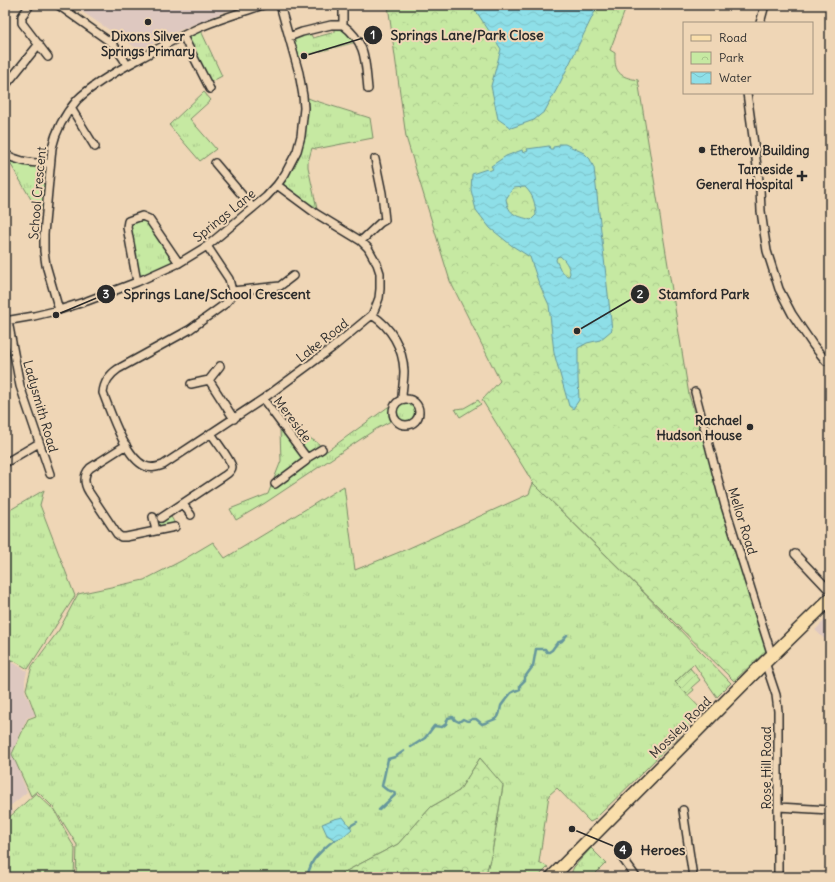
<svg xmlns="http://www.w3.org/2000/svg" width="835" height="882" font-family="Delius,sans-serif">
<defs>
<pattern id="grass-tufts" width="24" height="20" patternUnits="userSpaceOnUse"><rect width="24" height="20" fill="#c6e9a2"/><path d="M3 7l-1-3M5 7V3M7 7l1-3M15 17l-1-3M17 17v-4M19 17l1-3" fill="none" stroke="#aac88c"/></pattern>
<pattern id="park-crowns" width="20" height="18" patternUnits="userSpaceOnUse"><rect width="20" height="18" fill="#c6e9a2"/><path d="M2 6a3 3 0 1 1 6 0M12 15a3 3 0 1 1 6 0" fill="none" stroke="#aac88c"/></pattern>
<pattern id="garden-furrows" width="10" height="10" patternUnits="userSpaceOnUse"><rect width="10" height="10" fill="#c6e9a2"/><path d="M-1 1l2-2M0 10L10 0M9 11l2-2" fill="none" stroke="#aac88c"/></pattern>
<pattern id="water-waves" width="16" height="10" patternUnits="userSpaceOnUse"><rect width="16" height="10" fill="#8edfe8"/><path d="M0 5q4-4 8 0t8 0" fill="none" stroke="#7bc0c7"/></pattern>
</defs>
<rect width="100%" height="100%" fill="#efd6b6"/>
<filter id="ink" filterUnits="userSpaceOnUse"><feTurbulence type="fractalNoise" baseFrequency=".025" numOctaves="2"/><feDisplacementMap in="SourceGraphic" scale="8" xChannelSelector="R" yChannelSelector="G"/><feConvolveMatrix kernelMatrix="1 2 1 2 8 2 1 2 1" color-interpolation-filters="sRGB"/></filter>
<g filter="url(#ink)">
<path fill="#dec8c0" d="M72 5H242L226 11 171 34 144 48 139 49 135 47Z
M830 615V644L815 630Z
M12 662 27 671 25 680V691L35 715 27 718 12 753 27 792 9 807 13 812 5 818V665Z
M830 689V764H828Z"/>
<path fill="url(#grass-tufts)" stroke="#788a66" d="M335 25H343L359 42 352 43 295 58 289 37 308 31 313 38 335 32Z
M202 27V33L222 76 207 84 183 36Z
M204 92 211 100 190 119 216 149 200 161 169 125Z
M303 96 313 100 370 118 373 138 316 149 312 148 308 162V167L317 209 315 213 277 185 297 151Z
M10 156 50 163 46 213 36 208 10 163Z
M142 216 179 263 137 282 128 221Z
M5 321 14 353 5 356Z
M402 399C434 394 415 444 394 417L391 421 376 429 265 503 236 520 230 509 268 494 281 461 280 430 286 424 318 443 322 449 327 451 388 407 394 405 399 401Z
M478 400 481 404 460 417 455 409 464 408Z
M533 483 643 592 731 683 717 697 694 664 675 682 703 711 642 773 594 820 590 822 557 788 549 795 539 862 548 867 538 877H485L492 852 503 786 480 758 459 791 431 807 398 844 335 877H76L77 845 54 808 37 791 31 796 12 754 28 719 36 716 26 689 32 666 59 630 78 594 144 580 181 561 213 542 225 558 344 486 355 570 407 549 529 494Z
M44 490 40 505 75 596 28 669 13 660 5 663V513Z
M169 513 174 522 175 527 156 531 153 517 158 516 161 518Z
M36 793 55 811 70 840 75 848 74 877H5V821Z
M591 848 606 863 592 877H572V871L574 867Z"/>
<path fill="url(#park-crowns)" stroke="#788a66" d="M388 5H627L610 50 615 53C614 72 619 77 638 80L689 395 769 648 734 681 533 483 482 400 500 381 450 281 406 137Z
M480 758 503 785 492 852 485 877H335L398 844 431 807 459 791Z"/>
<path fill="url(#garden-furrows)" stroke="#788a66" d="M690 668 700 680 692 687 694 690 688 695 675 682Z"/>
<path fill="url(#water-waves)" stroke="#66979c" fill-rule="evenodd" d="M472 5H598L560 83 545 111 534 120 511 128 498 119 491 86 501 49Z
M559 144H565L584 153 590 159 594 168 612 330 600 340 587 343 578 348V379L579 400 573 409 569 406 554 353 549 305 538 281 530 257 511 245 490 228 476 210 471 190 472 174 487 169 489 171 493 169 491 166 506 156 522 150 523 153 528 151 527 149 549 146 550 149H553V147L559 146ZM525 187C534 196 535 203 536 215L531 220C516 215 509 216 506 199L513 188ZM560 256C565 260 569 266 570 273L569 276H567L561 271 556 260 557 257Z
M343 817 352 829 344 836 335 840 327 835 322 824 334 819Z"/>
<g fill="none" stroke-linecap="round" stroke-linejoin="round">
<path stroke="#66979c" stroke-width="2.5" d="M411 747 425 738 434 726 442 727 446 724 448 718 453 717 455 720 459 722 463 719C467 721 468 722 472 719H476L482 724C485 723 494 720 497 718 500 715 500 710 501 706 502 704 510 694 511 693 514 691 517 690 520 689V685L525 680V677L533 666 536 649H545L547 652H549L552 650 557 643 562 641 567 635
M379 810 395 795 394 792 387 790 382 786 388 759 395 757 404 751
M350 826 357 822
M306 877C309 872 310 866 313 861 316 856 329 843 335 840"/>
<defs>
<path id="minor" d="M30 5 22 16V23L48 57
M58 5 113 44 123 58 127 65
M760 23 765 5
M343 25C367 43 365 62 368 89
M183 36 210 89
M289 37 302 32 331 25H343V5
M5 86 39 44
M747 93 760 188 761 211 764 232 767 251 779 289 792 314 813 345 826 361 830 358
M71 108 95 147
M5 154C19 162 34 164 50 163
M215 163 253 208
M361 241 380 223 385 220 382 193 375 159
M207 246 229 279 232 291 231 297 225 304 189 330 118 369C109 375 104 382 103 393 111 413 125 457 145 466 151 469 157 467 163 465L263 399 332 348 367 319 372 315 376 306 379 298 380 289V273L377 264 368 248 361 241 315 213 277 185
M137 282 127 227 128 221 142 216 149 219 179 263
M232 291 280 286 293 276
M59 310 46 265 44 251V234L52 148C56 130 65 114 77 100 93 84 120 69 141 58 161 47 182 35 203 26 223 18 243 12 263 5
M372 315C391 327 403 348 404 371 404 380 402 390 402 399
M5 321 34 316 59 310 87 301 137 282 179 263 207 246 266 197 277 185 285 174 297 151 301 136 304 108 303 96 299 73 280 5
M8 321 20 386 50 474
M209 380 234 419
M191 384 209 380 220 366
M695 392 725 506 772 656
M393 412a13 13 0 1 1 26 0a13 13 0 1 1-26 0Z
M263 399 307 458 306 461 275 484
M126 445 90 468C83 475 84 484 89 492L117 534 121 537H126L175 527
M307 458 322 449
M5 463 39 443
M183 504 191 515
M153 517 156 531
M161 518 224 476C227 474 232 471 232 467 232 461 214 439 211 433
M795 554 830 591
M765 662 776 695 778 711V877
M778 807 830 810
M683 810 693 877
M623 859 636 877"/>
<path id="primary" d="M552 877 751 676 830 599"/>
</defs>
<use href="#minor" stroke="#2b2b2b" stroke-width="10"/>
<use href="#primary" stroke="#2b2b2b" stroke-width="15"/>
<use href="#minor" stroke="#efd6b6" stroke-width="7"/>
<use href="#primary" stroke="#f9deab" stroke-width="12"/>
</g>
</g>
<g fill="#2b2b2b" stroke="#efd6b6" stroke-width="1.5">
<circle cx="148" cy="22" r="4"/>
<circle cx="702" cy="150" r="4"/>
<path d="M800 170h4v4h4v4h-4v4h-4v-4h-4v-4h4z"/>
<circle cx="750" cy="427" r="4"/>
</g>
<g text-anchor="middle" stroke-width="4" stroke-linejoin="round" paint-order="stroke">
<g font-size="13" font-weight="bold" fill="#2b2b2b" stroke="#efd6b6" text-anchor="end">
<text x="148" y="41" text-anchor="middle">Dixons Silver<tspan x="148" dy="15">Springs Primary</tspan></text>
<text x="710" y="155" text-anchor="start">Etherow Building</text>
<text x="793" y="174">Tameside<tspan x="793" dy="15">General Hospital</tspan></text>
<text x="742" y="425">Rachael<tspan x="742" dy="15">Hudson House</tspan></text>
</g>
<g font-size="13" fill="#2b2b2b" stroke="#efd6b6">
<text transform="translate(37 193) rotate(-85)" y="5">School Crescent</text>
<text transform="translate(224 215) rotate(-39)" y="5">Springs Lane</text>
<text transform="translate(322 340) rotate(-38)" y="5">Lake Road</text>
<text transform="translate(41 406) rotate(74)" y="5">Ladysmith Road</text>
<text transform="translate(293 419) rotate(53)" y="5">Mereside</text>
<text transform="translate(743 521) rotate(73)" y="5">Mellor Road</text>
<text transform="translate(680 727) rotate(-45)" y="5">Mossley Road</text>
<text transform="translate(766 768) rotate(-90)" y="5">Rose Hill Road</text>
</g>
</g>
<path fill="none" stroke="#2b2b2b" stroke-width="1.5" d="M304 56L373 35M577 331L640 294M56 315L106 294M572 829L623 850"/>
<g fill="#2b2b2b" stroke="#efd6b6" stroke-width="1.5">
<circle cx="304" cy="56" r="4"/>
<circle cx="577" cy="331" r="4"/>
<circle cx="56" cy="315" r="4"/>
<circle cx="572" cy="829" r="4"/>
<circle cx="373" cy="35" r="10"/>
<circle cx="640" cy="294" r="10"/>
<circle cx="106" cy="294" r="10"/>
<circle cx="623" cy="850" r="10"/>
</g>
<g font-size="12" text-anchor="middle" font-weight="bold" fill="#fff">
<text x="373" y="39">1</text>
<text x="640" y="298">2</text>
<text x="106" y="298">3</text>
<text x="623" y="854">4</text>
</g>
<g font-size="14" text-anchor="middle" font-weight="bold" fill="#2b2b2b" stroke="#efd6b6" stroke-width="4" stroke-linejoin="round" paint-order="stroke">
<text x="467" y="40">Springs Lane/Park Close</text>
<text x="704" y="299">Stamford Park</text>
<text x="217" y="299">Springs Lane/School Crescent</text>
<text x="663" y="855">Heroes</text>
</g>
<rect width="835" height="882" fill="none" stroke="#efd6b6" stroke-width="20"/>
<rect x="10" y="10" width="815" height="862" fill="none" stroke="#2b2b2b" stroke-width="1.5" filter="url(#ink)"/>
<rect x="683" y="22" width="130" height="72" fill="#efd6b6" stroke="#a1927e"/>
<rect x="691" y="35" width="20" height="6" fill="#f9deab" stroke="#a1927e"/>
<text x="719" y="42" font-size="12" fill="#2b2b2b">Road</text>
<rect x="691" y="52" width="20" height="12" fill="url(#park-crowns)" stroke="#a1927e"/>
<text x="719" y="62" font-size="12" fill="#2b2b2b">Park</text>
<rect x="691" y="72" width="20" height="12" fill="url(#water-waves)" stroke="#a1927e"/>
<text x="719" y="82" font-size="12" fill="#2b2b2b">Water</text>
</svg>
